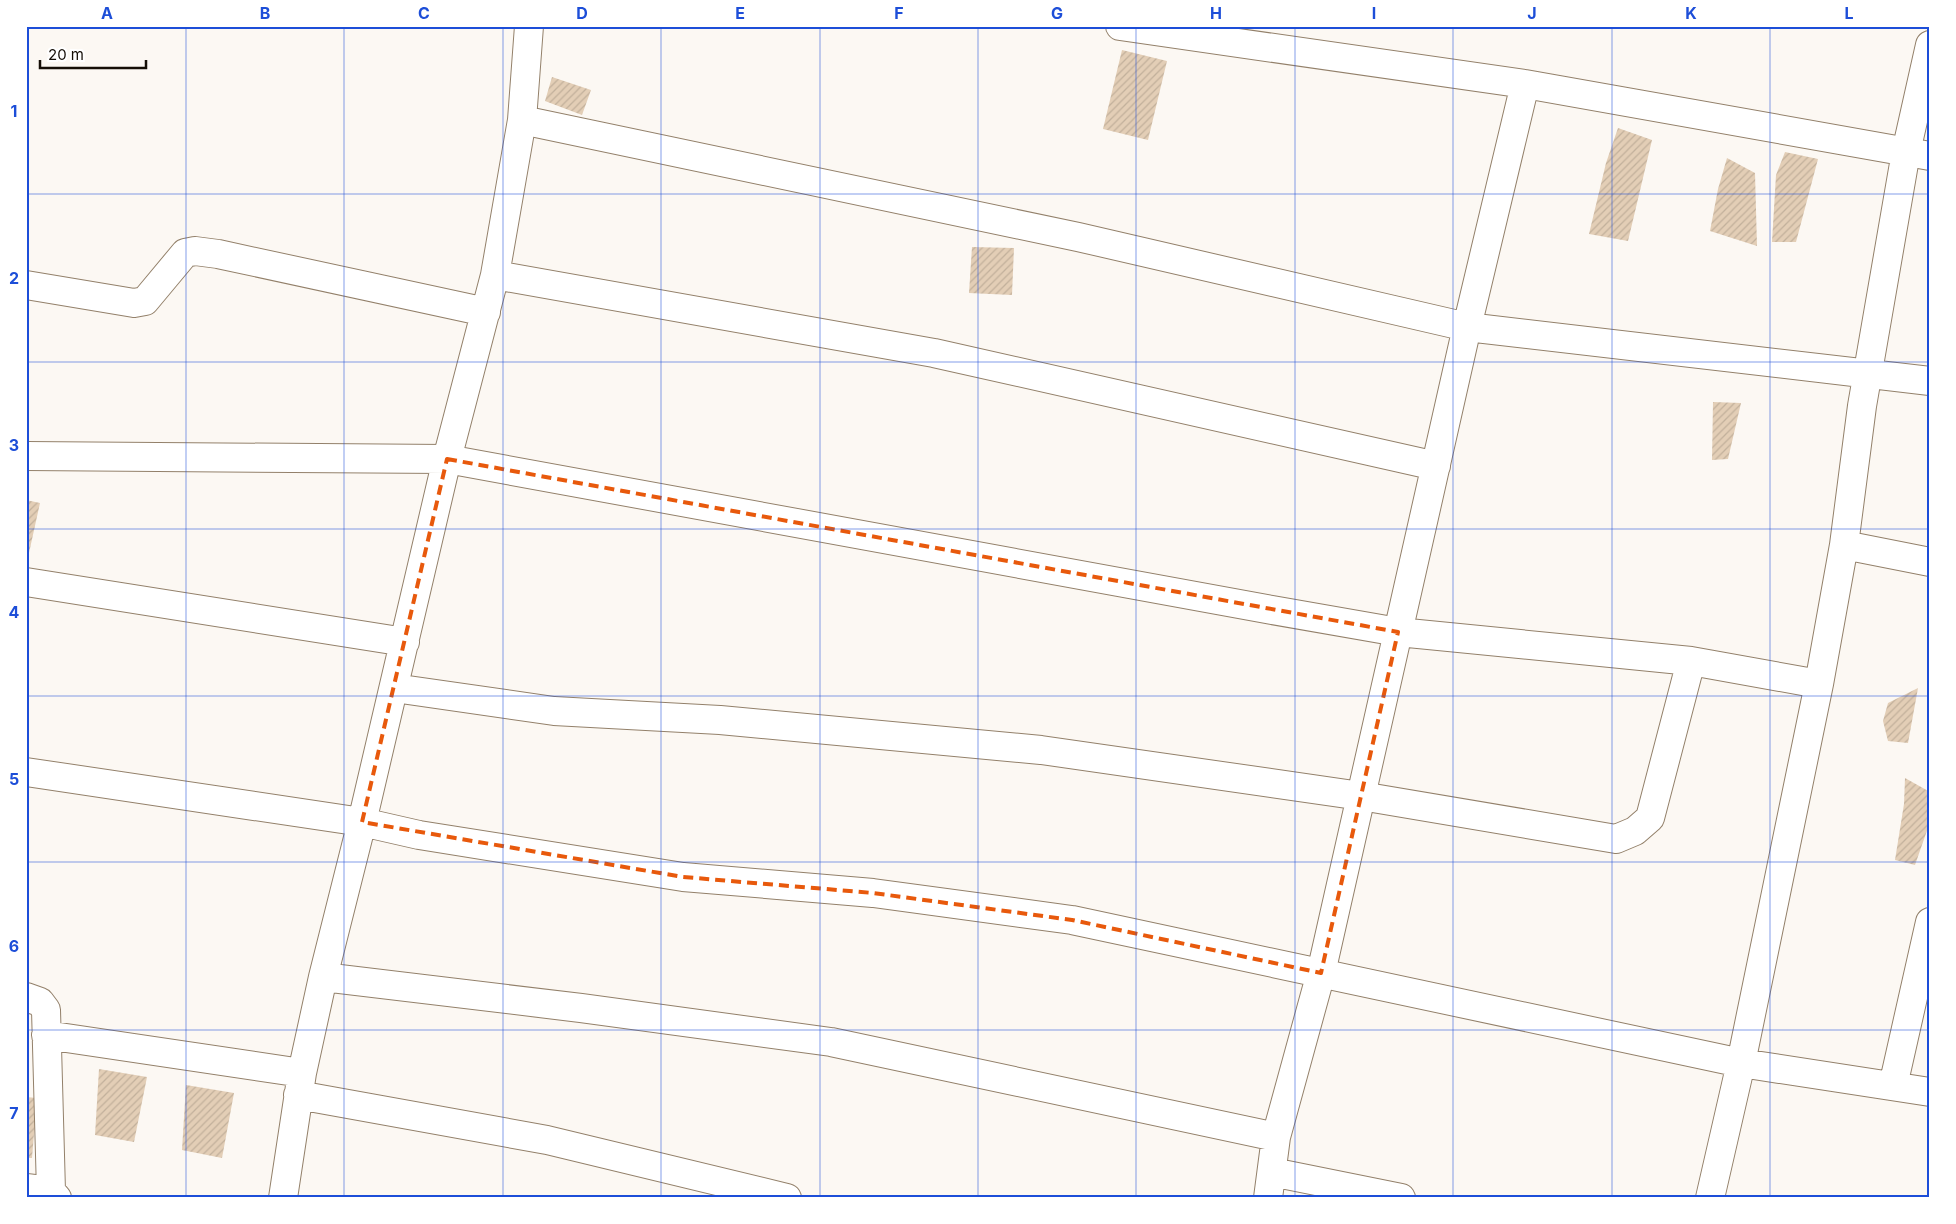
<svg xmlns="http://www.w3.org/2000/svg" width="1956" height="1224" font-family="Inter,sans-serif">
<defs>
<pattern id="building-hatch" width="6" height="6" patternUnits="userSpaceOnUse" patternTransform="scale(1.25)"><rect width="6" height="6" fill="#e3ceb6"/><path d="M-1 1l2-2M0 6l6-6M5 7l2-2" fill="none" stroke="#c2b09b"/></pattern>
</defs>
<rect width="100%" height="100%" fill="#fcf8f3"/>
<path fill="url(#building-hatch)" d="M1122 50 1167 61 1148 140 1103 129Z
M552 77 591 90 582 115 545 101Z
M1618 128 1652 140 1628 241 1589 234 1606 163Z
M1785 152 1818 159 1796 242H1772L1776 175Z
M1727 158 1755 173 1757 246 1710 231 1718 189Z
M972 247 1014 248 1012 295 969 293Z
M1713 402 1741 403 1728 459 1712 460Z
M26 500 40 503 27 562H26Z
M1918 688 1908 743 1888 741 1883 721 1888 703Z
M1905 778 1930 792V822L1915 865 1895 860 1904 804Z
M99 1069 147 1077 134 1142 95 1135Z
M186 1085 234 1093 222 1158 182 1150Z
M26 1097 37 1098 32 1158H26Z"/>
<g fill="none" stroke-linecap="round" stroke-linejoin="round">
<defs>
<path id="minor" d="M1120 26 1525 84 1930 156
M522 120 1078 237 1467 327 1930 381
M495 275 934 353 1436 466
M26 285 134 303 145 301 185 253 195 251 218 254 486 312
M26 456 447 459 1272 610 1398 632 1691 661 1819 684
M1844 545 1930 562
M26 582 405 642
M394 688 554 711 720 720 1041 750 1361 796 1616 839 1635 831 1650 818 1691 661
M26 772 362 822 419 835 683 877 873 893 1072 920 1741 1063 1930 1092
M323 977 581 1008 831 1042 1276 1137
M26 997 40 1002 46 1010 51 1191 57 1198
M46 1035 302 1073
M1893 1086 1930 922
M298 1095 547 1140 787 1198
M1272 1172 1401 1198
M26 1188 51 1191
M283 1198 302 1073 323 977 362 822 447 459 495 275 522 120 529 26
M1268 1198 1276 1137 1321 973 1467 327 1525 84
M1710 1198 1741 1063 1819 684 1844 545 1862 406 1906 152 1930 45"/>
</defs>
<use href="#minor" stroke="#93806a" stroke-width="30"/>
<use href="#minor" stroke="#fff" stroke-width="28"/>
</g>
<path fill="none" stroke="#e8590c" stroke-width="4" stroke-dasharray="10 6" stroke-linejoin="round" d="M447 459 1398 632 1321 973 1072 920 873 893 683 877 362 822Z"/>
<path fill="none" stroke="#1d4ed8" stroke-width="1" stroke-opacity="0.55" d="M186 26V1198M344 26V1198M503 26V1198M661 26V1198M820 26V1198M978 26V1198M1136 26V1198M1295 26V1198M1453 26V1198M1612 26V1198M1770 26V1198M26 194H1930M26 362H1930M26 529H1930M26 696H1930M26 862H1930M26 1030H1930"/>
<rect width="1956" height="1224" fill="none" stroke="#ffffff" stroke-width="55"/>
<path d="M40 60v8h106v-8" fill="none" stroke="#150e06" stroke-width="2.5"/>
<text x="48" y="60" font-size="15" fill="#150e06" stroke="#ffffff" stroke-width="4" paint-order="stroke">20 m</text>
<rect x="28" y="28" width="1900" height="1168" fill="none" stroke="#1d4ed8" stroke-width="2"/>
<g font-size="16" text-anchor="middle" font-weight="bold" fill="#1d4ed8">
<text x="107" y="19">A</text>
<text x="265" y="19">B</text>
<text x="424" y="19">C</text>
<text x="582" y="19">D</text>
<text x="740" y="19">E</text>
<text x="899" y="19">F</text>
<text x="1057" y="19">G</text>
<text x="1216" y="19">H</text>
<text x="1374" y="19">I</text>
<text x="1532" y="19">J</text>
<text x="1691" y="19">K</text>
<text x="1849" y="19">L</text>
<text x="14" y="117">1</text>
<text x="14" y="284">2</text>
<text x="14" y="451">3</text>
<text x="14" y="618">4</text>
<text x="14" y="785">5</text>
<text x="14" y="952">6</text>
<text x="14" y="1119">7</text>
</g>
</svg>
